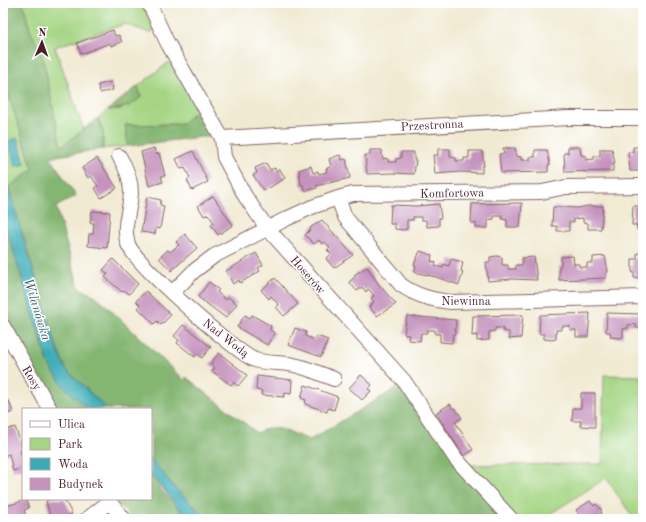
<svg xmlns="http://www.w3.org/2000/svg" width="646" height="522" font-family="'Old Standard TT',serif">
<rect width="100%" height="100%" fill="#fff"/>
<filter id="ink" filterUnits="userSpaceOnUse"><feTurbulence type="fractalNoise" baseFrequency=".025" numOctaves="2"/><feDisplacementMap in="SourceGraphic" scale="8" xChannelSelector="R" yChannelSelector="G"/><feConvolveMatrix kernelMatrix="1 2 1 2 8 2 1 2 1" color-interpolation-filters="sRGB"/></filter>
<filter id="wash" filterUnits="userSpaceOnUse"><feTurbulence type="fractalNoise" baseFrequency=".012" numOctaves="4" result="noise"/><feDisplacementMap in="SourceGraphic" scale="16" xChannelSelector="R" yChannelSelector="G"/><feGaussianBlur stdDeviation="0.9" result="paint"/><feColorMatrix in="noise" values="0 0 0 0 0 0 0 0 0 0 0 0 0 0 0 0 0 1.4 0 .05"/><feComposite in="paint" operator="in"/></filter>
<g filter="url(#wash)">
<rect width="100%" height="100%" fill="#f1ead3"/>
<path fill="#a5d584" stroke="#787a58" d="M23 3H142L155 30 150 33 125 24 55 47 84 130 61 147 43 58 30 30Z
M169 62 200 108 181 124 126 125 128 146 103 149V132L98 118 108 110 121 109 141 97 138 86Z
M3 79 33 169 8 188 3 170Z
M604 375 643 376V519H634L606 478 542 519H515L470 465 602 464Z"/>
<path fill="#84b672" stroke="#676a4e" d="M3 3H23L30 30 43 58 61 147 98 118 103 132V149L50 157 76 196 56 207 79 288 96 296 185 381 186 377 257 433 268 428 280 429 310 440 390 392 400 384 502 519H207L175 488 151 459V409H107L66 369 58 350 8 188 33 169 3 79Z
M138 86 141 97C131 107 121 109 108 110Z
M200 108 216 135 128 146 125 125 181 124Z
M3 218 49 365 64 387 88 409H56L7 320 3 311Z
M151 475 161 490 189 519H132L115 499H151Z"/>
<path fill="#3aabb5" stroke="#426570" d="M18 138 25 164 21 166H15L9 143 10 140Z
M3 170 58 351 66 369 107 409H88L64 387 49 365 3 218Z
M151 459 175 488 207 519H189L184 514 151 475Z"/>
<g id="blocks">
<path fill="#c593be" d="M113 30 115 36 119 35 122 42 111 46 110 43 81 54 77 43Z
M111 82 113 90 100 93 98 85Z
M568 147H580L581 155 586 156V160L594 159V156H600V149H612L615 164H613V171L565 172 564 153H568Z
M633 147H643V171H630L628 152H633Z
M154 148 156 154 159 153 165 176H161L163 182 149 186 141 152Z
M503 148H515L516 156 521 157V160H530V157H535V150H547L550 165H548V172L501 173 499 154H504Z
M438 149H450V157L456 158V161H464V158H469V151H482L484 166H482V173L460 172 435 174 433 155H438Z
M370 150H382V158L388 159V162H396V159L401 158V152H414V160H416L414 174 392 173 367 174 365 155H370Z
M193 151 208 182 192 190 187 180 190 178 185 168 181 169 176 159Z
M340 155 342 160 346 159 350 178 316 186 317 188 305 191 303 185H301L299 170 311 166 313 173 318 171 319 174 327 172 326 169 331 166 329 159Z
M97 158 117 188 101 198 95 188 98 186 91 176 88 178 82 168Z
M266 163 270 170 275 168 276 171 280 169 285 178 264 191 253 175 257 173 255 168Z
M213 196 233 225 218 235 211 225 214 223 208 214 204 216 198 206Z
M147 197 161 200 160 205 164 206 160 229 156 228 155 234 141 232Z
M522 203 520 227H507V220L502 219V216H494V219L488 220V228H476V223H471L472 204Z
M439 204 441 218H439V226L427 227 426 220H421V217H413V220H407V229L403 230 395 229V224H390L391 205 417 206Z
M588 206H603L601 229H588V223L583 222V218L574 219V222H569V231H557V226H552L553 207 578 208Z
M633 206H643V230H637V225H632Z
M92 211 110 212 107 248 88 246 89 234H93L94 223H90Z
M322 220 353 255 334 268 326 259 331 254 327 250 330 248 325 242 322 244 319 240 314 244 305 235 311 229 310 228Z
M185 234 197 248 171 271 159 258 168 250 170 252 179 245 176 242Z
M420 251 432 255 431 261 436 262 435 266 443 268 444 264 449 266 451 259 463 262 461 271 463 272 459 285 436 277 414 272 416 266 414 265Z
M256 253 263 265 258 268 260 271 240 283 239 280 233 284 226 271Z
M637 253H643V277L634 278V272H632V259H637Z
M497 256 502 257V265H508V269H516V265H522V258L534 257 537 280 512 279 488 281 486 262H490V257Z
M573 256 574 264H579V267H587V263H593V257L605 256 608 272H606V278L559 280V266H561V257Z
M113 259 138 284 129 294 124 290 122 292 105 277 108 274 103 270Z
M367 267 380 286 396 304 377 316 369 307 374 302 371 298 374 296 371 292 368 289 366 292 362 287 357 291 349 282 356 276 354 275Z
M275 278 298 304 284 316 276 307 279 305 271 296 269 299 261 290Z
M209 282 219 290 217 292 226 300 228 297 237 304 226 318 198 297Z
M146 291 171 315 161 325 157 321 154 324 138 308 140 305 136 301Z
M642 310 643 328H636V324L628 325V328L623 329V337L619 338 611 337 610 332H606L607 313 642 314Z
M590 313 588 337H576V330H570V326H562V330H556V339L552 340 544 339V334H539L540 315Z
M245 315 250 318 252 315 271 326 270 330 275 333 267 345 237 327Z
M523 315 521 338 509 339V332L503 331V328H495V331L489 332V340L477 341V335L472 336 473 316Z
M407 316 456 320 455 334H453L452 343 440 342V334H435V330H427V333H421L420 341 408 340 409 335 404 334Z
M183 325 211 347 202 358 197 354 195 357 177 343 179 340 174 336Z
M295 328 306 332 305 336 315 340 317 336 328 340 321 357 288 345Z
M219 353 247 375 238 386 233 382 231 385 212 371 215 368 210 364Z
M361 375 372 385 368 389 371 391 362 400 349 388Z
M257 376 292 380 291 394 285 393 284 397 261 395 262 391 256 390Z
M305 385 338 397 334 410 328 408 327 412 305 404 306 400 301 398Z
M581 393H595V427L580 426 581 421H572L573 408H581Z
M9 401 13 412 3 415V403Z
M450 404 453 409 455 408 462 418 455 422 473 450 464 456 436 413Z
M15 427 21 443 22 450 20 451 21 455 23 454V468L13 471 9 454 4 456 3 453V431Z
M50 499H64L72 514 58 519H51L46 501Z
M26 500 29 508 24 510 27 518 3 519V507Z
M590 501 594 506 596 504 601 509 602 519H582L576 510Z"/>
</g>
</g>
<g filter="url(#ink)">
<use href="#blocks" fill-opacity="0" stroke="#846666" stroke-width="1"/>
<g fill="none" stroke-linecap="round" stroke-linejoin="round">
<defs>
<path id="minor" d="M149 3 167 42 222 138 224 157 245 196 267 228 404 381 456 459 511 519
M222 138 569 118H643
M119 156C126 167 131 180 131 193 130 211 122 227 128 244 134 263 235 352 255 360 267 364 282 362 294 365 308 368 321 374 334 379
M338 198 345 217 401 285C417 296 432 300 451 302L643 297
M172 293 194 271 214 256 286 219 312 207 338 198 353 194 542 192 566 187 643 186
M3 326 50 409
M107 499 124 519
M87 519 109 502"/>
</defs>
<use href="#minor" stroke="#846666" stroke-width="16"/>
<use href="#minor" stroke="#fff" stroke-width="14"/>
</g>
</g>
<g text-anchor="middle" stroke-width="3" stroke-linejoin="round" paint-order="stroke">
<g font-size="12" fill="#4a1f2b" stroke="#fff">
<text transform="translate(432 125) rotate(-3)" y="4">Przestronna</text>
<text transform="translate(452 193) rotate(-1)" y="4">Komfortowa</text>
<text transform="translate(308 275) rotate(49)" y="4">Hoserów</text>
<text x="466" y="305">Niewinna</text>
<text transform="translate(226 338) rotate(38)" y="4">Nad Wodą</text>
<text transform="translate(32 378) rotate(59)" y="4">Rosy</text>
</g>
<g font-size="13" font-style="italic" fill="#435e69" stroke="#fff">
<text transform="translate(38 309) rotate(73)" y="5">Wilanówka</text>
</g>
</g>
<rect width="646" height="522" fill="none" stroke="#fff" stroke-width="16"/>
<rect x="22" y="408" width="130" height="92" fill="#ffffff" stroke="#b7a5aa"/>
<rect x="30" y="421" width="20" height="6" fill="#ffffff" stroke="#b7a5aa"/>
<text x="58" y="428" font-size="12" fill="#4a1f2b">Ulica</text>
<rect x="30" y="438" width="20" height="12" fill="#a5d584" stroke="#b7a5aa"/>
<text x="58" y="448" font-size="12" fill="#4a1f2b">Park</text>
<rect x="30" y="458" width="20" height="12" fill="#3aabb5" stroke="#b7a5aa"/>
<text x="58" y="468" font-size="12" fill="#4a1f2b">Woda</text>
<rect x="30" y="478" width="20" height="12" fill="#c593be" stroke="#b7a5aa"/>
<text x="58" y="488" font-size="12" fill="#4a1f2b">Budynek</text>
<g transform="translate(42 42) rotate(2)" stroke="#ffffff" stroke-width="3" paint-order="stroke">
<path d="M0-3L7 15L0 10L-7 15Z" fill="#4a1f2b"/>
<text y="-6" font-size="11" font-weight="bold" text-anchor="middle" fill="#4a1f2b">N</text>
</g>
</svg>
